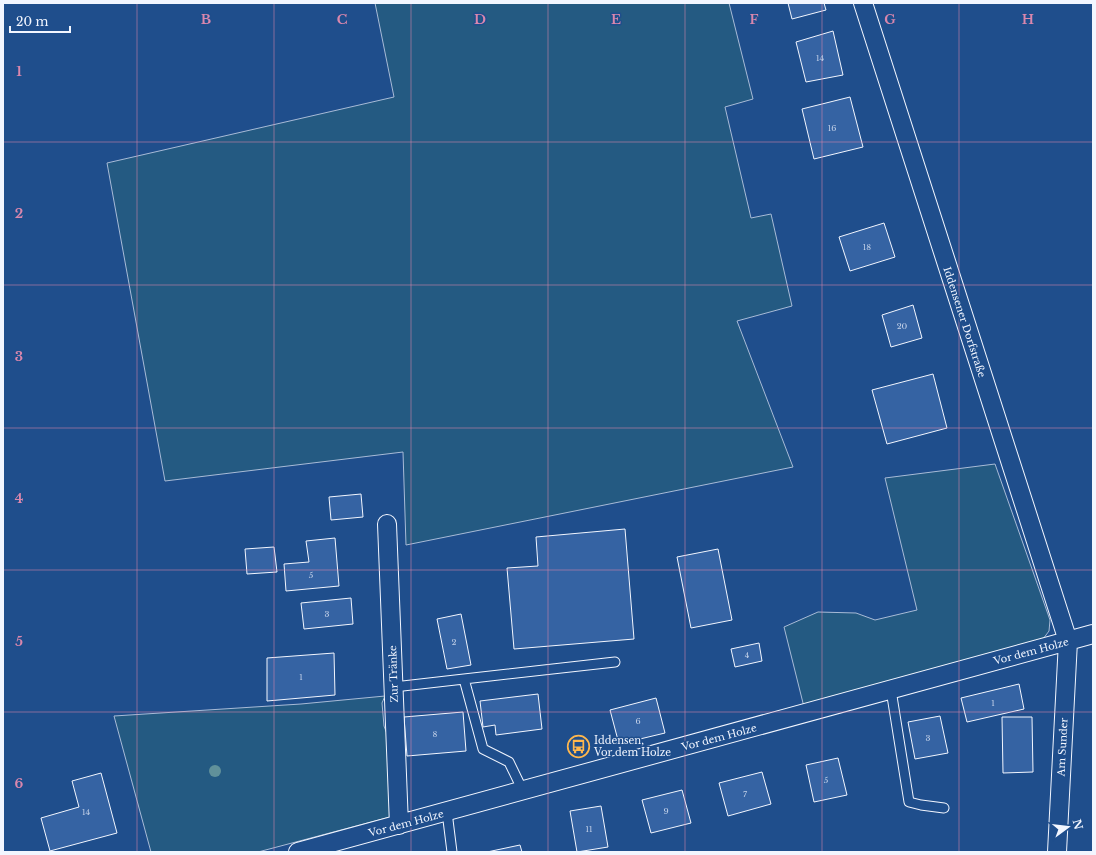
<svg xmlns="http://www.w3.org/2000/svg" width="1096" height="855" font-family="'Libre Baskerville',serif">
<rect width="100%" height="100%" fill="#1f4e8c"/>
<path fill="#245a82" stroke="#a8bbd7" d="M375 3H729L753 99 725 107 751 218 771 214 792 306 737 321 793 467 406 545 403 452 165 481 107 163 394 97Z
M995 464 1050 620 1049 631 1043 639 804 707 784 627 818 612 856 613 875 620 917 610 885 478Z
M385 696 382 703 384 726 389 739 390 817 258 852H151L114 716 301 704Z"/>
<path fill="#3563a3" stroke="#f2f6ff" d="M788 3H824L826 10 792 19Z
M833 31 843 75 806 82 796 42Z
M850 97 863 147 814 159 802 109Z
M884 223 895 257 850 271 839 237Z
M913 305 922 338 891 347 882 315Z
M933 374 947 428 887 444 872 390Z
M361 494 363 517 331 520 329 497Z
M625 529 634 639 514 649 507 568 538 566 536 537Z
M335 538 339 586 286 591 284 564 309 562 306 541Z
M274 547 277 572 247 574 245 549Z
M718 549 732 620 691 628 677 557Z
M351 598 353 624 304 629 301 603Z
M461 614 471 665 447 669 437 619Z
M759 643 762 661 735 667 731 649Z
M334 653 335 695 267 701V658Z
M1019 684 1024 709 967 722 961 698Z
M538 694 542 729 496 735 495 725 483 727 480 701Z
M656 698 665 733 619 744 610 710Z
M463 712 466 751 407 756 404 717Z
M940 716 948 753 915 759 908 722Z
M1002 717H1032L1033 772 1003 773Z
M838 758 847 795 814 802 806 765Z
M762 772 771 804 728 816 719 783Z
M101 773 117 833 50 851 41 818 79 807 72 781Z
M682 790 691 823 651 833 642 800Z
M601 806 608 847 577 852 570 811Z
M520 845 522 852H487Z"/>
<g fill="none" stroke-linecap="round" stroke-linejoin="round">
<defs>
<path id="lane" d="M464 679 615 662
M394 687 464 679 483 749 509 762 523 791
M891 690 909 802 921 805 944 808
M447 812 452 852"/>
<path id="street" d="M863 3 1068 641 1057 852
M387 524 399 825
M298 852 1093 634"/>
</defs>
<use href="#lane" stroke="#f2f6ff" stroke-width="11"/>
<use href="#street" stroke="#f2f6ff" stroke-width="20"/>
<use href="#lane" stroke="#1f4e8c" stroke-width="9"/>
<use href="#street" stroke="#1f4e8c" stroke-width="18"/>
</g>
<circle fill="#61919a" cx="215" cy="771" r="6"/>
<path fill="none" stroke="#da87ad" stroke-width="1" stroke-opacity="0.55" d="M137 3V852M274 3V852M411 3V852M548 3V852M685 3V852M822 3V852M959 3V852M3 142H1093M3 285H1093M3 428H1093M3 570H1093M3 712H1093"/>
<defs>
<symbol id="bus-ring" viewBox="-11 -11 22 22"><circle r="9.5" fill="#1f4e8c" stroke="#ffb74d" stroke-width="1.5"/><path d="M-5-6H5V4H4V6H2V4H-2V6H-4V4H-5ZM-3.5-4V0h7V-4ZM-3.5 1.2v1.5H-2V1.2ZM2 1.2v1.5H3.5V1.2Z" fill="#ffb74d"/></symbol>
</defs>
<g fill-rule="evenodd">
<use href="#bus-ring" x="566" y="734" width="25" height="25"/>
</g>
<g text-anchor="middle" stroke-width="3" stroke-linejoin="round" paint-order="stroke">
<g font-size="8" fill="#c3d1e8">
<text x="820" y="61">14</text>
<text x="832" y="131">16</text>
<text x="867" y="250">18</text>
<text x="902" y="329">20</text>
<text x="311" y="578">5</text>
<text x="327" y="617">3</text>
<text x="454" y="645">2</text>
<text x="747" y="658">4</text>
<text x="301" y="680">1</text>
<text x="993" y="706">1</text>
<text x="638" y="724">6</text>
<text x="435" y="737">8</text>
<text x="928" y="741">3</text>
<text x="826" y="783">5</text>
<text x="745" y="797">7</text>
<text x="666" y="814">9</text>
<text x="86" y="815">14</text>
<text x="589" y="832">11</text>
</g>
<g font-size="10" fill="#f2f6ff" stroke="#1f4e8c">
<text transform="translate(965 322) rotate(72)" y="4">Iddensener Dorfstraße</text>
<text transform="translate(1031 651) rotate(-15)" y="4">Vor dem Holze</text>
<text transform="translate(393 674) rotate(-92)" y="4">Zur Tränke</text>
<text transform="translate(719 737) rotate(-15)" y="4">Vor dem Holze</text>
<text transform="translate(1062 747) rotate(-87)" y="4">Am Sunder</text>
<text transform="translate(406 823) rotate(-15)" y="4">Vor dem Holze</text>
</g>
<g font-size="10" fill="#f2f6ff" stroke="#1f4e8c" text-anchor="start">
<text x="594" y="744">Iddensen,<tspan x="594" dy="12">Vor dem Holze</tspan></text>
</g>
</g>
<g font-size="13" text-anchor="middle" font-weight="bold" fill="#da87ad" stroke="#1f4e8c" stroke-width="3" stroke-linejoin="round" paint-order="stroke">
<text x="206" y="24">B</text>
<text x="342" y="24">C</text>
<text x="480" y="24">D</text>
<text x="616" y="24">E</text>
<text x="754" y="24">F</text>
<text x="890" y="24">G</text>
<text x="1028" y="24">H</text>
<text x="19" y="76">1</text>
<text x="19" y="218">2</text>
<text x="19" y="361">3</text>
<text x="19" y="503">4</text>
<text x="19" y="646">5</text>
<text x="19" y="788">6</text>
</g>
<rect width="1096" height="855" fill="none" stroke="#f2f6ff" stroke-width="8"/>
<g transform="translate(1068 827) rotate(75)" stroke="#1f4e8c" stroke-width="3" paint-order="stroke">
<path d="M0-3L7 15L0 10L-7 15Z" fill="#f2f6ff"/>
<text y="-6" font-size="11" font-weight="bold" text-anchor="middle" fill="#f2f6ff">N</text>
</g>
<path d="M10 26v6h60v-6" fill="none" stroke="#f2f6ff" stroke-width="2"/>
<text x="16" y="26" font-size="12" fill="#f2f6ff" stroke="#1f4e8c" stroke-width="3" paint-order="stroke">20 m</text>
</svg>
